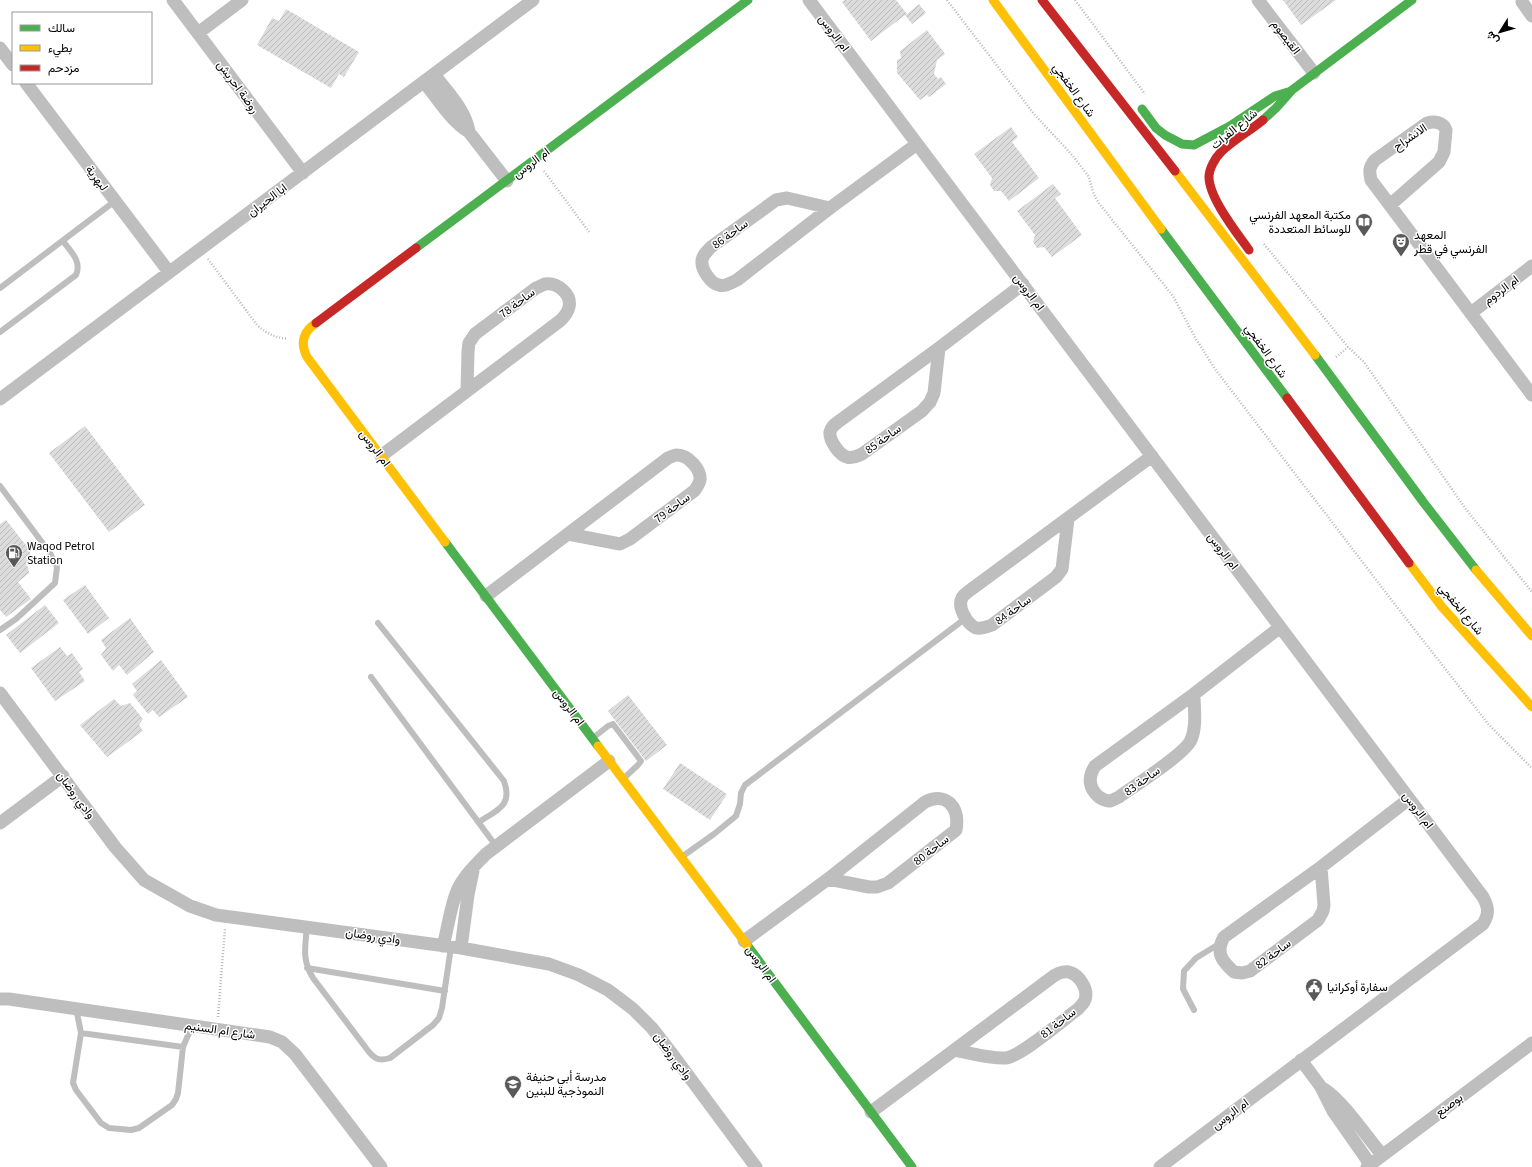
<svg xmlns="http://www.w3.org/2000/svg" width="1532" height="1167" font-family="'Source Sans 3',Vazirmatn,sans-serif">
<defs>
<pattern id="building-hatch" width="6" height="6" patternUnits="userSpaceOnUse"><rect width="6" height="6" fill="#dcdcdc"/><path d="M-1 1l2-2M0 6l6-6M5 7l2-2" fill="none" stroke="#bbb"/></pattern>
</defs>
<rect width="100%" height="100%" fill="#fff"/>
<path fill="url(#building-hatch)" d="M845 0H896L907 14 919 4 926 13 912 24 905 15 871 41 842 2Z
M1283 0H1336L1301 25Z
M286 9 359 52 344 77 339 74 331 88 257 45 272 18 279 21Z
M927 30 945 54 937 60 934 74 938 79 941 77 946 84 929 97 927 95 920 100 897 73V60L901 58 900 51Z
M1011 127 1018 137 1012 142 1039 178 1009 201 1001 191H994L990 185 992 178 974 154Z
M1053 184 1061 194 1055 198 1082 235 1052 257 1044 247 1037 248 1033 242 1035 235 1017 211Z
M85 426 145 505 109 532 49 453Z
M6 520 29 549 31 557 30 561 26 565 28 567 29 573 18 582 31 599 6 617 0 610V524Z
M85 585 109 618 88 634 63 600Z
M45 605 59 623 20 653 6 635Z
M130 618 154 652 127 675 119 665 113 671 101 655 106 648 101 640Z
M60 647 67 656 72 653 83 669 79 672 85 681 55 701 31 668Z
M161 660 188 697 159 717 153 710 148 714 133 695 137 691 132 684Z
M628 695 667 745 646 761 608 711Z
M114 699 121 706 130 703 143 719 139 725 143 731 107 757 80 725Z
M680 763 727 794 710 820 663 789Z"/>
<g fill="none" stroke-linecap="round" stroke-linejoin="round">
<path stroke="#b8b8b8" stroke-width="2.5" stroke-dasharray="1 2" stroke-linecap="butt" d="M947 0 1034 114 1073 156 1089 177 1093 192 1098 202 1173 296 1196 339 1215 369 1390 598 1489 725 1532 768
M1075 0 1145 94
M544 171 589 232
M1264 244 1348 347 1364 362 1465 508 1532 592
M208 259 257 325C267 334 274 337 288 339
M1336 357 1348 347
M218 1017 225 928"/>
<path stroke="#bebebe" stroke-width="6" d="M0 288 115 201
M0 332 76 275C82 261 71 252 63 241
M0 486 50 553 57 567 55 583 16 619 0 630
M378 623 504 781C513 806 497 810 479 822
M371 677 496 846
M593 738 608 726 613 724 641 761 638 765 624 778
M683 856 714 834 736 816 740 804 741 793 745 785 966 618
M307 927C305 948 302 960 313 978L369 1052C376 1060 380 1061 390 1058L433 1025 439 1018 442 1008 451 947
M307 968 445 991
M76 1008 81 1033 183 1047 192 1026
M1194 1010 1183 989 1184 971 1196 958 1219 944
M81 1033 73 1083 76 1090 101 1123 109 1128 131 1130 139 1128 172 1105 176 1099 178 1093 183 1047"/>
<path stroke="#bebebe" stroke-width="13" d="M173 0 303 173
M809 0 1483 897C1489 908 1489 914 1483 924L1160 1167
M1258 0 1314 73
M1522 2 1532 16
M198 33 242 0
M0 48 13 65
M434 74C447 92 466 110 469 132
M424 82C438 99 450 120 469 132L507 181
M26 83 169 272
M1390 205 1439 162 1444 152 1446 130C1443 122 1435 121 1427 123L1375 160C1369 167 1369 171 1371 180L1532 395
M830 208 787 198 776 200 711 247C707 251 701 257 702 263 702 270 711 284 719 285 725 287 731 283 737 280L830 208 917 144
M1471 313 1532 266
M939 348 934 393 930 402 922 411 862 454C857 456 853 459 847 457 839 455 829 440 830 432 831 428 835 424 838 422L939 348 1023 284
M0 399 533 0
M381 456 561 320C565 316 568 312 569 307 572 294 557 282 545 284 542 285 539 287 536 288L475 334 469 343 468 351 467 391
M1068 519 1062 569 1056 577 992 625C987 627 981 629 976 628 967 624 957 607 962 598 963 595 967 593 969 591L1152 456
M486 596 668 458C671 457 674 455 677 455 688 455 701 469 700 480 699 485 697 487 694 491L630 539 620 544 568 534
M0 693 115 847 144 880 190 906 216 915 461 948 549 964 579 975 608 990 633 1009 652 1028 673 1055 756 1167
M1194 694C1194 709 1197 726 1191 740 1185 754 1134 786 1119 797 1117 798 1113 800 1110 801 1106 801 1102 799 1099 797 1088 788 1088 777 1095 766L1194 694 1279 628
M0 823 63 776
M1321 867 1324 905 1323 911 1318 920 1250 971 1242 973 1234 972C1222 961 1215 953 1224 937L1321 867 1409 799
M744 941 828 879 925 802C947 791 960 808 956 830L888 883 877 887H869L828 879
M443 946C448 928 450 908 457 891 463 877 476 864 486 854L609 761
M461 948 468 895 473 871
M0 999H9L270 1037 282 1042 295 1054 381 1167
M1301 1060 1321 1087 1333 1111 1370 1164
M1324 1089C1342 1100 1367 1137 1382 1155
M871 1112 1051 978C1056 974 1062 971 1069 972 1080 975 1090 991 1084 1002 1082 1005 1080 1007 1078 1009 1063 1020 1021 1056 1006 1058 989 1059 971 1053 954 1050
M1367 1167 1532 1043"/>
<path stroke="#4caf50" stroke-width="9" d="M1142 109 1156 128 1165 135 1182 144 1194 145 1230 126 1275 96 1288 92
M1263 120 1276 108 1292 90 1412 0
M1161 229 1287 398
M416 248 748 0
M1315 355 1424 503 1476 570
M445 542 598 746
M747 945 912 1167"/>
<path stroke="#ffc107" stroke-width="9" d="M993 0 1161 229
M1175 171 1315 355
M316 323C303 332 300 343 307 357L445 542
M1409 563 1442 607 1532 707
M1476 570 1532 636
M598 746 747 945"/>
<path stroke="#c62828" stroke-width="9" d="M1042 0 1175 171
M1249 250C1237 233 1209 198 1209 177 1209 169 1215 158 1221 152 1233 140 1250 131 1263 120
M316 323 416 248
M1287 398 1409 563"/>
</g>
<defs>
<symbol id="library-pin" viewBox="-11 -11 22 30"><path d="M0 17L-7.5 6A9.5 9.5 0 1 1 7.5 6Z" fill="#595959" stroke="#fff"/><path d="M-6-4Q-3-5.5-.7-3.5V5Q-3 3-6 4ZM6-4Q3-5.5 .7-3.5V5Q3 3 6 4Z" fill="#fff"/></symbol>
<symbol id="theatre-pin" viewBox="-11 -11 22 30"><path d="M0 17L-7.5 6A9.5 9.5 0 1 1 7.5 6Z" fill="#595959" stroke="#fff"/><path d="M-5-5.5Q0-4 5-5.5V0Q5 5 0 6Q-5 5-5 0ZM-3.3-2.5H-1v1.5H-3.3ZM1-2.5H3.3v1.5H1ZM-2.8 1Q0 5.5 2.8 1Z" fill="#fff"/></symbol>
<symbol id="fuel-pin" viewBox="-11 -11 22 30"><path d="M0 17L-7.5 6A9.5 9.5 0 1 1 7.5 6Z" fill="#595959" stroke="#fff"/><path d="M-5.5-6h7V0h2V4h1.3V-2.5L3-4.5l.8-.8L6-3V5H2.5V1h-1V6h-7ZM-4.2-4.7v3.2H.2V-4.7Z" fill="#fff"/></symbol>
<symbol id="civic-pin" viewBox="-11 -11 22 30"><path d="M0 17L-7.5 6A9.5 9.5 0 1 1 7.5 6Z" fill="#595959" stroke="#fff"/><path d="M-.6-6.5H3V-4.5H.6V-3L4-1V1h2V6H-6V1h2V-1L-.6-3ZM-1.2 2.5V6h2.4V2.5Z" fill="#fff"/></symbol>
<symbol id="school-pin" viewBox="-11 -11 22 30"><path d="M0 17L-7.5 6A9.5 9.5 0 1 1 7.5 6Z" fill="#595959" stroke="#fff"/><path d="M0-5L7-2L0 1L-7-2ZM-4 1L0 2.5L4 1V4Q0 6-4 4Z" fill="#fff"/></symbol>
</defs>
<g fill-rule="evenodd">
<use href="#library-pin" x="1354" y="212" width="20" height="27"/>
<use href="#theatre-pin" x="1391" y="232" width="20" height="27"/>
<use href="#fuel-pin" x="4" y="543" width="20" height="27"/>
<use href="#civic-pin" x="1304" y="977" width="20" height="27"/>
<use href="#school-pin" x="503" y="1074" width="20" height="27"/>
</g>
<g text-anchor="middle" stroke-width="3" stroke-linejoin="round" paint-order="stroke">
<g font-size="12" fill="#000" stroke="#fff">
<text transform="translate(834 33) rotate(53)" y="4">ام الروس</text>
<text transform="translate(1286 37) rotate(53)" y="4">القيصوم</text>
<text transform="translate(238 87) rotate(54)" y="4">روضة احريش</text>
<text transform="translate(1074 90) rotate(54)" y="4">شارع الخفجي</text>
<text transform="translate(1234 129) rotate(-39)" y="4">شارع الفرات</text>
<text transform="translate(1410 137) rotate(-34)" y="4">الانشراح</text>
<text transform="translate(531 163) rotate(-37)" y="4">ام الروس</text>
<text transform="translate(97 178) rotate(53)" y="4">لبهرية</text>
<text transform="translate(267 200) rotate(-37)" y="4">ابا الحيران</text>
<text transform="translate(730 234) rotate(-36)" y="4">ساحة 86</text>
<text transform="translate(1501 290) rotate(-37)" y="4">ام الردوم</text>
<text transform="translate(1029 292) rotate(53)" y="4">ام الروس</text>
<text transform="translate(517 303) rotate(-37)" y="4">ساحة 78</text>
<text transform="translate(1266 351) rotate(54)" y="4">شارع الخفجي</text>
<text transform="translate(883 439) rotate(-36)" y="4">ساحة 85</text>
<text transform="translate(375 448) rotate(53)" y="4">ام الروس</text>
<text transform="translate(672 508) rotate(-37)" y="4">ساحة 79</text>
<text transform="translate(1223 551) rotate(53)" y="4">ام الروس</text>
<text transform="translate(1461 609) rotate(50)" y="4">شارع الخفجي</text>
<text transform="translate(1013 610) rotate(-36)" y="4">ساحة 84</text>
<text transform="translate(569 707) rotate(53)" y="4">ام الروس</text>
<text transform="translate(1142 781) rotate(-36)" y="4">ساحة 83</text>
<text transform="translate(76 795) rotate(53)" y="4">وادي روضان</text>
<text transform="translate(1418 810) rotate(53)" y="4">ام الروس</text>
<text transform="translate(931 850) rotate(-38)" y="4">ساحة 80</text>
<text transform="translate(373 936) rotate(8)" y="4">وادي روضان</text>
<text transform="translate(1273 954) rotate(-37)" y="4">ساحة 82</text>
<text transform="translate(761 964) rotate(54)" y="4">ام الروس</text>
<text transform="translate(1058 1023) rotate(-38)" y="4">ساحة 81</text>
<text transform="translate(220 1030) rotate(8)" y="4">شارع ام السنيم</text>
<text transform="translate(673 1056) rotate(53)" y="4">وادي روضان</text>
<text transform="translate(1449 1105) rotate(-37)" y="4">بوصنع</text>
<text transform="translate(1230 1114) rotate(-37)" y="4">ام الروس</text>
</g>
<g font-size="12" fill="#000" stroke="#fff" text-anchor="start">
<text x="1351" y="219" text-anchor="end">مكتبة المعهد الفرنسي<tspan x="1351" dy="14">للوسائط المتعددة</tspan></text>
<text x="1414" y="239">المعهد<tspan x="1414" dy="14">الفرنسي في قطر</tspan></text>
<text x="27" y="550">Waqod Petrol<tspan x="27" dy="14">Station</tspan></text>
<text x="1327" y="991">سفارة أوكرانيا</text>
<text x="526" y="1081">مدرسة أبي حنيفة<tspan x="526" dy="14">النموذجية للبنين</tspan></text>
</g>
</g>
<rect x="12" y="12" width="140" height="72" fill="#ffffff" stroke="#999999"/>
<rect x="20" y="25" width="20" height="6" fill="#4caf50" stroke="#999999"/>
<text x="48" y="32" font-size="12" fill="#000000">سالك</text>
<rect x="20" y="45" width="20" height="6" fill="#ffc107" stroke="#999999"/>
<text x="48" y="52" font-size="12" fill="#000000">بطيء</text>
<rect x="20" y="65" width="20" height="6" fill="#c62828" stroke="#999999"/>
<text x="48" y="72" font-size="12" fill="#000000">مزدحم</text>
<g transform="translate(1500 32) rotate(233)" stroke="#ffffff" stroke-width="3" paint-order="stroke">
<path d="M0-3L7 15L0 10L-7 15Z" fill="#000000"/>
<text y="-6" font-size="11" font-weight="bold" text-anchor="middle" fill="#000000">ش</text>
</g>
</svg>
